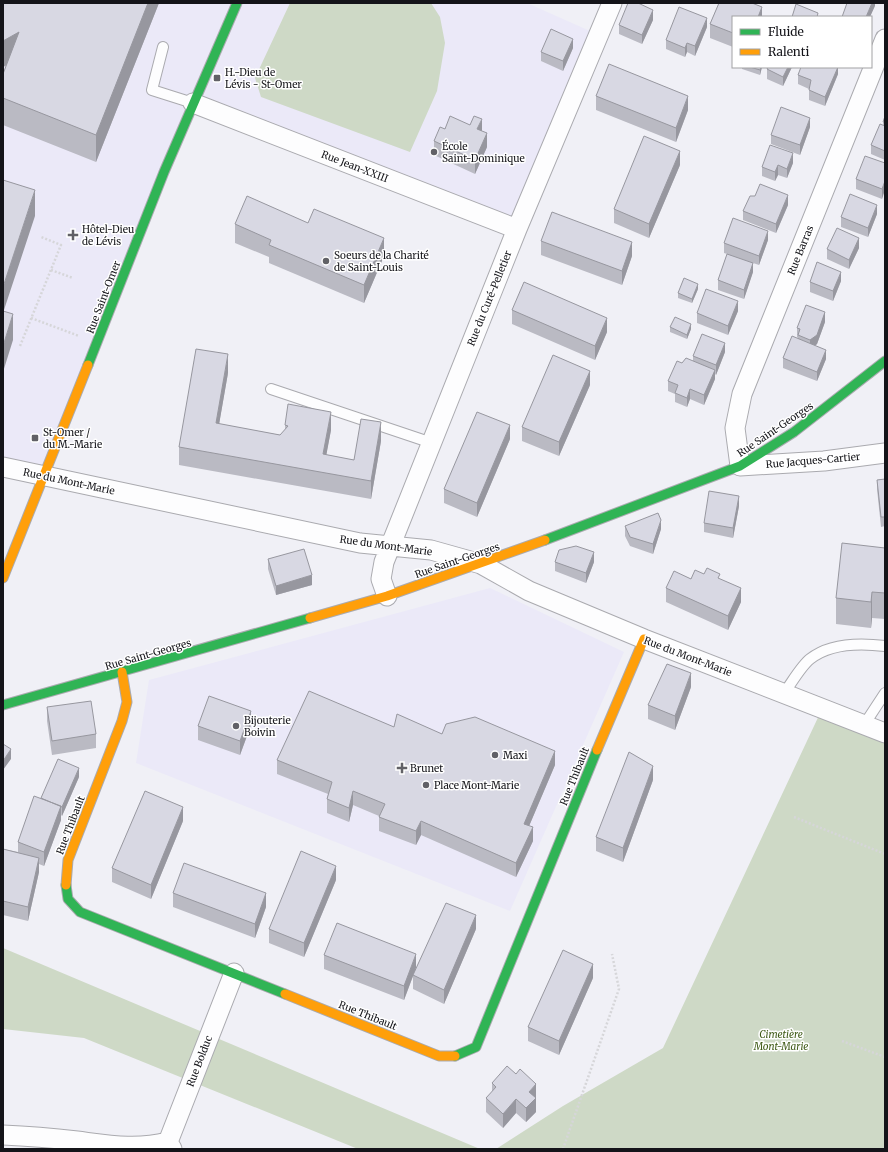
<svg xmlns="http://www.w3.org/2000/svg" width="888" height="1152" font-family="Merriweather,serif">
<rect width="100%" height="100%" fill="#f0f0f6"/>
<path fill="#ebe9f8" d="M3 3H527L599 35 517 229 197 104 45 475 3 467Z
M490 588 624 652 510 911 136 763 149 680Z"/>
<path fill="#ced9c6" d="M290 3H431L440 17 445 43 437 91 410 152 261 97 255 78Z
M822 709 885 733V1149H496L563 1106 663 1048Z
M3 948 480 1149H358L84 1038 3 1029Z"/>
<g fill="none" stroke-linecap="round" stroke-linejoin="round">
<defs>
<path id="lane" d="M163 47 152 90 193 103
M271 389 432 443
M784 693C791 684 801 666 810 659 830 643 861 643 885 646
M864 725 885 693"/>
<path id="street" d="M885 39 742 394 735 428 740 466 824 461 885 453
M193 103 517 229
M3 467 360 543 431 550 481 564 529 591 644 639 885 733
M387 596 381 579 384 562 517 229 612 3
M3 1135C28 1136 52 1138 77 1141 109 1145 136 1150 168 1142
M172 1149 168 1142 234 973"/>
<path id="fast" d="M88 365 164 172 237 3
M545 540 740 466 794 432 885 361
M3 705 310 618
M66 885 68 899 80 912 285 994
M455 1056 476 1047 597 750"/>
<path id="slow" d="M3 578 88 365
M310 618 387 596 545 540
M597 750 644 639
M66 885 68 860 122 721 127 702 122 672
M285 994 439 1056H455"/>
</defs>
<use href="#lane" stroke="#aaaaaf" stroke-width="12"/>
<use href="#street" stroke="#aaaaaf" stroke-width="21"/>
<use href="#fast" stroke="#aaaaaf" stroke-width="11"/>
<use href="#slow" stroke="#aaaaaf" stroke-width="11"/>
<path stroke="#d6d6d9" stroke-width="2.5" stroke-dasharray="2 2" stroke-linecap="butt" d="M51 270 73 278
M31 318 79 336
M20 346 61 245 41 237
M794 817 885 854
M842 1041 885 1057
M563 1149 619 989 612 954"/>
<use href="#lane" stroke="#fdfdfe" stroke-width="10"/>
<use href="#street" stroke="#fdfdfe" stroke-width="19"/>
<use href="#fast" stroke="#30b455" stroke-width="9"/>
<use href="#slow" stroke="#ff9f0a" stroke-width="9"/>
</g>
<path fill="#babac3" d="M3 3H159L96 162 3 125V74L6 65 3 67Z
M719 3H752L762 7V17H733V47L710 38V24Z
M653 20 642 44 619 34V25Z
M707 27 695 56 687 52 685 57 666 49V40Z
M573 48 563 71 541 61V52Z
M742 67H762L760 75 742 69Z
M768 67H792L783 86 767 79V69Z
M838 67V74L825 106 809 100V89L798 84V75Z
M596 96 688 110 676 142 596 110Z
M885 116V160L871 154V145L883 125V122Z
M810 127 800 155 771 144V135Z
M445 129 482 131 487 147 475 174 434 155V141Z
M793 163 787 178 778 175 775 181 762 176V167Z
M885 163 882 199 856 189V179Z
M680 165 649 238 614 223V209Z
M755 196 788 205 776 233 743 220V211Z
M877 214 868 237 841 227V217Z
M235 224 384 256 364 303 269 263V257L235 243Z
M768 240 759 265 753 263V272L744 299 718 290V280L727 254 724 253V243Z
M541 241 632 256 622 285 541 255Z
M859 248 849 269 827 259V249Z
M841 281 833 301 810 292V282Z
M698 289 692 303 678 298V293Z
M512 310 607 332 595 360 512 324Z
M738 311 728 335 697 323V313Z
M825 322 817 344 815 346 826 359 817 381 783 368V358L798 339V338L797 337V328Z
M670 327 691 329 687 339 670 332Z
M725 352 716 375 715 374V379L704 405 690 399 687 407 675 402V394L668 391V381L693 361V356Z
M228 373 219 424 280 435 285 430V425L331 430 326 455 354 460 381 441 371 499 179 465V447Z
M590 385 559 456 522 441V427Z
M510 439 477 517 444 503V489Z
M885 479V526L881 527 877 489V480Z
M739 506 733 538 704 532V523Z
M625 526 661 529 653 554 630 546 625 536Z
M885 548V619L872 618 871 628 836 624V598Z
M268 559 312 585 276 595 268 569Z
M555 562H594L586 583 555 571Z
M704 574 720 579 741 602 728 630 666 602V588Z
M691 687 675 730 648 719V705Z
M47 707 96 734V748L52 755 47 721Z
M251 725 240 755 198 740V726Z
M394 727 442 734 555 765 529 826 533 841 516 877 421 835 416 845 379 831V816L353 805 349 822 327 813V799L328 794 277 774V760Z
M79 777 62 816 61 815V820L44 866 39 864V872L28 921 3 915V849L18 852V842L41 799V798Z
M653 780 623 862 596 851V837Z
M183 821 151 899 112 882V868Z
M336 880 304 957 269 943V929Z
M173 893 266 907 255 938 173 907Z
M476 929 444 1004 413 989V976L404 1000 324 969V955L416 969Z
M593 978 559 1055 528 1041V1027Z
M492 1083 536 1098V1112L526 1122 516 1113 503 1128 486 1112V1098L492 1092Z"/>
<path fill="#97979f" d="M148 3H159L96 162V135Z
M872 3H875V6L870 17H866Z
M762 7V17H758Z
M653 10V20L642 44V35Z
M707 18V27L695 56V46Z
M19 32V59L3 67V41Z
M573 39V48L563 71V61Z
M687 43V52L685 57V48Z
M761 67H762L760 75V70Z
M788 67H792L783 86V77Z
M838 67V74L825 106V97Z
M688 96V110L676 142V128Z
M810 118V127L800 155V145Z
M482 119V133L477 129Z
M487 133V147L475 174V160Z
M680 151V165L649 238V224Z
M793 153V163L787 178V169Z
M778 165V175L775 181V172Z
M885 181V190L882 199V189Z
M35 190V216L3 313V287Z
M788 195V205L776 233V224Z
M877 205V214L868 237V228Z
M768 231V240L759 265V256Z
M384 238V256L364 303V285Z
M859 238V248L849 269V260Z
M632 242V256L622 285V271Z
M753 263V272L744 299V290Z
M841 272V281L833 301V291Z
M698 284V289L692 303V299Z
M738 301V311L728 335V326Z
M825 312V322L817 344 810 349V340Z
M13 314V340L3 372V346Z
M607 318V332L595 360V346Z
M691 324V329L687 339V335Z
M725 343V352L716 375V365Z
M826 350V359L817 381V372Z
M228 354V373L216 442V423Z
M715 370V379L704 405V395Z
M590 371V385L559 456V442Z
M690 389V399L687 407V398Z
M331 412V430L323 473V454Z
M381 422V441L371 499V481Z
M510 425V439L477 517V503Z
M739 496V506L733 538V528Z
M661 520V529L653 554V544Z
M594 552V562L586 583V573Z
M312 575V585L276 595V586Z
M741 588V602L728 630V616Z
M872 592V618L871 628V602Z
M691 673V687L675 730V716Z
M251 711V725L240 755V741Z
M11 749V759L3 770V761Z
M555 751V765L524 838V824Z
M653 766V780L623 862V848Z
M79 768V777L62 816V807Z
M353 791V805L349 822V808Z
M61 806V820L44 866V852Z
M183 807V821L151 899V885Z
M421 821V835L416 845V831Z
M533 827V841L516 877V863Z
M39 858V872L28 921V907Z
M336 866V880L304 957V943Z
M266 893V907L255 938V924Z
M476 915V929L444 1004V990Z
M416 954V968L404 1000V986Z
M593 964V978L559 1055V1041Z
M536 1084V1112L526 1122V1108L529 1092Z
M516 1099V1113L503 1128V1114Z"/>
<path fill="#d8d8e3" stroke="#97979f" d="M3 3H148L96 135 3 98V74L19 32 3 41Z
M628 3H638L653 10 642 35 619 25Z
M719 3H752L762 7 758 17H733V33L710 24Z
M847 3H872L866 17H842Z
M796 4 818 13 817 17H792Z
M679 7 707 18 695 46 687 43 685 48 666 40Z
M551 29 573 39 563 61 541 52Z
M609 64 688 96 676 128 596 96Z
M750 67H761L760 70Z
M768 67H788L783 77 767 69Z
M801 67H838L825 97 809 90 811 80 798 75Z
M781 107 810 118 800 145 771 135Z
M450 116 470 125 474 116 482 119 477 129 487 133 475 160 434 141 440 127 445 129Z
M885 116V122H883Z
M880 124 885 126V151L871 145Z
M644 136 680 151 649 224 614 209Z
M770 145 793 153 787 169 778 165 775 172 762 167Z
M865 156 885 163V181L882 189 856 179Z
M3 180 35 190 3 287Z
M760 184 788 195 776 224 743 211 750 196H755Z
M850 194 877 205 868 228 841 217Z
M247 196 308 223 314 209 384 238 364 285 269 245 271 240 235 224Z
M552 212 632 242 622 271 541 241Z
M733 218 768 231 759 256 724 243Z
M837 228 859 238 849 260 827 249Z
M727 254 753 263 744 290 718 280Z
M817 262 841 272 833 291 810 282Z
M684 278 698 284 692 299 678 293Z
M524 282 607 318 595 346 512 310Z
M706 289 738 301 728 326 697 313Z
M806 305 825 312 817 335 810 340 798 335 800 329 797 328Z
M3 311 13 314 3 346Z
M675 317 691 324 687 335 670 327Z
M702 334 725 343 716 365 693 356Z
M792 336 826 350 817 372 783 358Z
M196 349 228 354 216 423 280 435 288 426 285 425 288 404 331 412 323 454 354 460 361 419 381 422 371 481 179 447Z
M553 355 590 371 559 442 522 427Z
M686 358 715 370 704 395 690 389 687 398 675 393 678 385 668 381 677 361 682 363Z
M477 412 510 425 477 503 444 489Z
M885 479V517H881L877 480Z
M709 491 739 496 733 528 704 523Z
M658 513 661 520 653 544 630 537 625 526Z
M842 543 885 548V593L872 592 871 602 836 598Z
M576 546 594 552 586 573 555 562 559 550Z
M304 549 312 575 276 586 268 559Z
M707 568 720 574 718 578 741 588 728 616 666 588 674 571 691 579 695 570 704 574Z
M667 664 691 673 675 716 648 705Z
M309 691 394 727 397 714 442 734 446 724 475 717 555 751 524 824 533 827 516 863 421 821 416 831 379 817 385 804 353 791 349 808 327 799 332 782 277 760Z
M209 696 251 711 240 741 198 726Z
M91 701 96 734 52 741 47 707Z
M3 744 11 749 3 761Z
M629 752 653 766 623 848 596 837Z
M58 759 79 768 62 807 41 798Z
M145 791 183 807 151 885 112 868Z
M34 796 61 806 44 852 18 842Z
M3 849 39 858 28 907 3 901Z
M301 851 336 866 304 943 269 929Z
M184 863 266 893 255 924 173 893Z
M446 903 476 915 444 990 413 975Z
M337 923 416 954 404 986 324 955Z
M563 950 593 964 559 1041 528 1027Z
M507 1066 516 1074 520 1069 536 1084 529 1092 536 1098 526 1108 516 1099 503 1114 486 1098 496 1087 492 1083Z"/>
<g fill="#616166" stroke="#fff" stroke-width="1.5">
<rect x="213" y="74" width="8" height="8" rx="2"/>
<circle cx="434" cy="152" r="4"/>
<path d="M71 229h4v4h4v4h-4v4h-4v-4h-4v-4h4z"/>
<circle cx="326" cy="261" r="4"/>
<rect x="31" y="434" width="8" height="8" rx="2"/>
<circle cx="236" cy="726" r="4"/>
<circle cx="495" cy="755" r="4"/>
<path d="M400 762h4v4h4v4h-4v4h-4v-4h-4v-4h4z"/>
<circle cx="426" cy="785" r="4"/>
</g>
<g text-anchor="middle" stroke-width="3" stroke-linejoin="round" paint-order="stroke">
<g font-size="10" fill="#141419" stroke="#fff" text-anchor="start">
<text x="225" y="76">H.-Dieu de<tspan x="225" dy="12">Lévis - St-Omer</tspan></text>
<text x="442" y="150">École<tspan x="442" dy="12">Saint-Dominique</tspan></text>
<text x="82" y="233">Hôtel-Dieu<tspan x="82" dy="12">de Lévis</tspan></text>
<text x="334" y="259">Soeurs de la Charité<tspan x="334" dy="12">de Saint-Louis</tspan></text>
<text x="43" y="436">St-Omer /<tspan x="43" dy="12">du M.-Marie</tspan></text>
<text x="244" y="724">Bijouterie<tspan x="244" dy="12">Boivin</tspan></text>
<text x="503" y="759">Maxi</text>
<text x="410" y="772">Brunet</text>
<text x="434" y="789">Place Mont-Marie</text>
</g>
<g font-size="10" fill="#141419" stroke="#fff">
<text transform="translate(355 166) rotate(21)" y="4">Rue Jean-XXIII</text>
<text transform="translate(800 250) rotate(-68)" y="4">Rue Barras</text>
<text transform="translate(103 297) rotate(-69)" y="4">Rue Saint-Omer</text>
<text transform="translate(489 298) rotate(-68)" y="4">Rue du Curé-Pelletier</text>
<text transform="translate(775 429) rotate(-34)" y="4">Rue Saint-Georges</text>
<text transform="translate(813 460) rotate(-5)" y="4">Rue Jacques-Cartier</text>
<text transform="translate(69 481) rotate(12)" y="4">Rue du Mont-Marie</text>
<text transform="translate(386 545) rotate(8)" y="4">Rue du Mont-Marie</text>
<text transform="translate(457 560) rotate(-19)" y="4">Rue Saint-Georges</text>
<text transform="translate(148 654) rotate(-16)" y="4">Rue Saint-Georges</text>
<text transform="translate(688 656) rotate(21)" y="4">Rue du Mont-Marie</text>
<text transform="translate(574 776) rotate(-68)" y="4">Rue Thibault</text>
<text transform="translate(70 825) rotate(-69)" y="4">Rue Thibault</text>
<text transform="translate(368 1015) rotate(22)" y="4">Rue Thibault</text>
<text transform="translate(199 1061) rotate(-69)" y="4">Rue Bolduc</text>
</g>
<g font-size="10" font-style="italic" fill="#3d5915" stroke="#fff">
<text x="781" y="1038">Cimetière<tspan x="781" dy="12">Mont-Marie</tspan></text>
</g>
</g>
<rect width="888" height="1152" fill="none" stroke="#141419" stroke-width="8"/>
<rect x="732" y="16" width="140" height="52" fill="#ffffff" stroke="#a1a1a3"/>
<rect x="740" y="29" width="20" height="6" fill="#30b455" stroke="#a1a1a3"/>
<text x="768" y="36" font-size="12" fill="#141419">Fluide</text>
<rect x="740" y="49" width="20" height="6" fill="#ff9f0a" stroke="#a1a1a3"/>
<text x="768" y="56" font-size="12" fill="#141419">Ralenti</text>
</svg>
